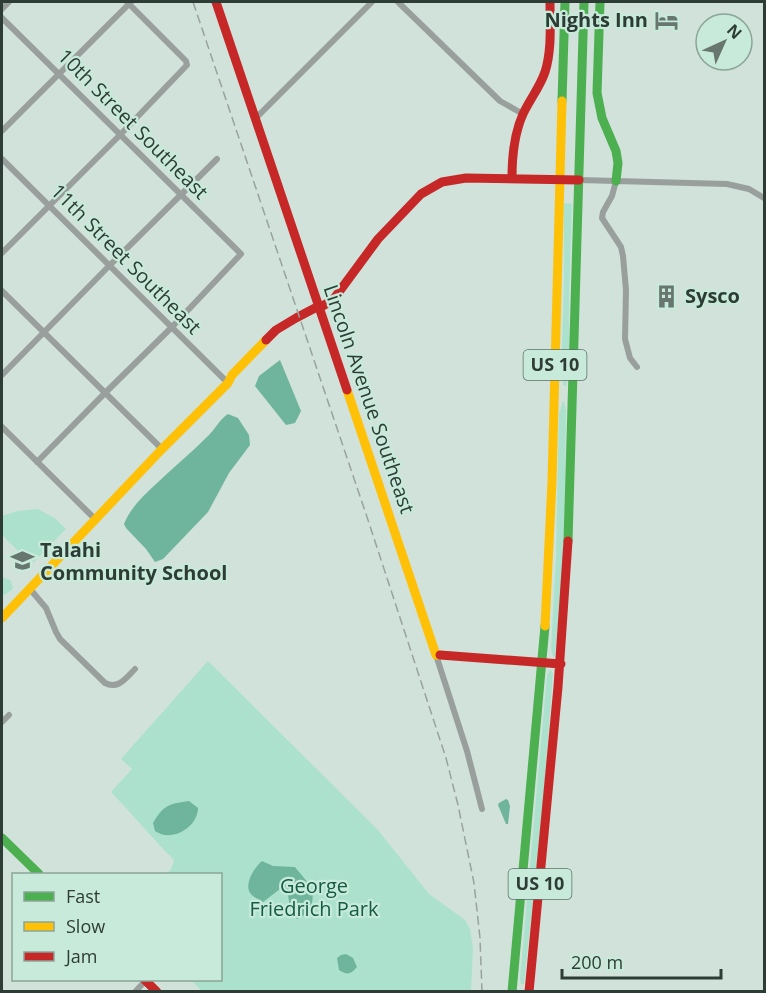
<svg xmlns="http://www.w3.org/2000/svg" width="766" height="993" font-family="'Open Sans',sans-serif">
<rect width="100%" height="100%" fill="#d0e2da"/>
<path fill="#ace2cd" d="M564 203 572 204 569 296V371L566 386H564L561 376 564 283Z
M563 401 564 402 566 410 564 555 555 656 553 657 551 649 556 555 559 414Z
M38 509 56 519 66 529 34 562H29L2 535V516L17 511Z
M2 577 10 580 13 587 12 590 2 596V602Z
M208 661 378 830 429 894 465 920 470 929 473 949 471 991H202L191 980H220V874H166L171 869 174 860C152 838 132 814 111 792L132 769 121 759Z
M550 670H551L553 674 542 816 524 984H521L520 979 547 675Z"/>
<path fill="#6fb49c" d="M280 360 301 411 295 423 286 425 255 386 259 376Z
M228 414 238 418 249 435 250 445 229 473 208 512 163 559 155 562 146 549 126 528 124 524C131 507 143 496 156 484 174 467 192 452 209 435 216 428 220 419 228 414Z
M506 799 508 800 510 806 508 824H506L498 805 499 803Z
M189 801 198 808C198 827 172 843 155 831L153 823C164 804 170 804 189 801Z
M262 861 273 866 295 867C301 875 309 882 312 891 315 903 308 915 297 919 289 913 290 901 287 892L280 889 263 902C258 899 253 897 250 893 244 883 255 867 262 861Z
M346 954 353 958 357 967C350 975 347 975 339 970L337 958 341 955Z"/>
<g fill="none" stroke-linecap="round" stroke-linejoin="round">
<path stroke="#999f9c" stroke-width="6" d="M398 2 500 101 523 114
M2 9 9 2
M2 18 241 254 172 327 105 393 37 462
M255 119 372 2
M2 131 131 2
M2 159 228 383
M579 180 727 184 749 189 764 198
M616 181 612 196 603 212 602 218 621 247 623 256 626 290 625 339 630 358 637 367
M2 253 120 135 187 65 186 61 127 2
M2 291 162 449
M2 375 110 265 217 159
M2 427 96 520
M30 589 46 608 56 632 60 639 105 683C118 690 126 678 135 669
M436 655 467 751 482 809
M2 722 9 715
M135 992 146 980"/>
<path stroke="#4caf50" stroke-width="9" d="M600 2 597 93 602 118 616 151 618 163 616 181
M562 101 565 2
M568 541 584 2
M2 838 39 874
M512 992 545 626"/>
<path stroke="#ffc107" stroke-width="9" d="M347 390 436 655H440
M2 618 162 449 228 383 232 375 266 340
M545 626 552 482 562 101"/>
<path stroke="#c62828" stroke-width="9" d="M216 2 347 390
M512 178C512 156 514 134 523 114 530 99 540 87 545 72 552 50 550 25 550 2
M266 340 276 330 296 318 315 308H319L333 300 378 239 421 194 442 182 466 178 579 180
M440 655 561 664
M145 980 157 992
M529 992 558 687 568 541"/>
<path stroke="#9aa29e" stroke-width="1.5" stroke-dasharray="9 4.5" stroke-linecap="butt" d="M193 2 368 520 446 758 458 805 474 883 480 938 482 992"/>
</g>
<defs>
<symbol id="hotel-bare" viewBox="-9 -9 18 18"><path d="M-6-4.5h1.5V1H6V5H4.5V3h-9V5H-6ZM-4 0a1.8 1.8 0 1 1 3.6 0ZM.5 0V-2.5h3Q6-2.5 6 0Z" fill="#67766f" stroke="#c8eadb" stroke-width="2.5" paint-order="stroke"/></symbol>
<symbol id="building-bare" viewBox="-9 -9 18 18"><path d="M-4-6H4V6H1V3H-1V6H-4ZM-2.5-4.3h1.7v1.8h-1.7ZM.8-4.3h1.7v1.8H.8ZM-2.5-1h1.7V.8h-1.7ZM.8-1h1.7V.8H.8Z" fill="#67766f" stroke="#c8eadb" stroke-width="2.5" paint-order="stroke"/></symbol>
<symbol id="school-bare" viewBox="-9 -9 18 18"><path d="M0-5L7-2L0 1L-7-2ZM-4 1L0 2.5L4 1V4Q0 6-4 4Z" fill="#67766f" stroke="#c8eadb" stroke-width="2.5" paint-order="stroke"/></symbol>
</defs>
<g fill-rule="evenodd">
<use href="#hotel-bare" x="650" y="4" width="33" height="33"/>
<use href="#building-bare" x="650" y="280" width="33" height="33"/>
<use href="#school-bare" x="6" y="544" width="33" height="33"/>
</g>
<g text-anchor="middle" stroke-width="4.5" stroke-linejoin="round" paint-order="stroke">
<g fill="#c8eadb" stroke="#5c7068" stroke-width="1.5">
<rect x="523.5" y="350" width="63" height="30" rx="4.5"/>
<rect x="508.5" y="869" width="63" height="30" rx="4.5"/>
</g>
<g font-size="18" font-weight="bold" fill="#2e3c36">
<text x="555" y="371">US 10</text>
<text x="540" y="890">US 10</text>
</g>
<g font-size="20" font-weight="bold" fill="#2e3c36" stroke="#c8eadb" text-anchor="start">
<text x="648" y="27" text-anchor="end">Nights Inn</text>
<text x="685" y="303">Sysco</text>
<text x="40" y="557">Talahi<tspan x="40" dy="23">Community School</tspan></text>
</g>
<g font-size="20" fill="#2e3c36" stroke="#c8eadb">
<text transform="translate(133 124) rotate(45)" y="7">10th Street Southeast</text>
<text transform="translate(126 259) rotate(45)" y="7">11th Street Southeast</text>
<text transform="translate(369 399) rotate(71)" y="7">Lincoln Avenue Southeast</text>
</g>
<g font-size="20" fill="#145c46" stroke="#c8eadb">
<text x="314" y="893">George<tspan x="314" dy="23">Friedrich Park</tspan></text>
</g>
</g>
<rect width="766" height="993" fill="none" stroke="#2e3c36" stroke-width="6"/>
<rect x="12" y="873" width="210" height="108" fill="#c8eadb" stroke="#8aa499" stroke-width="1.5"/>
<rect x="24" y="892" width="30" height="9" fill="#4caf50" stroke="#8aa499" stroke-width="1.5"/>
<text x="66" y="903" font-size="18" fill="#2e3c36">Fast</text>
<rect x="24" y="922" width="30" height="9" fill="#ffc107" stroke="#8aa499" stroke-width="1.5"/>
<text x="66" y="933" font-size="18" fill="#2e3c36">Slow</text>
<rect x="24" y="952" width="30" height="9" fill="#c62828" stroke="#8aa499" stroke-width="1.5"/>
<text x="66" y="963" font-size="18" fill="#2e3c36">Jam</text>
<g transform="translate(724 42) rotate(45)"><circle r="28" fill="#c8eadb" stroke="#8aa499" stroke-width="1.5"/>
<path d="M0-4.5L10 22L0 15L-10 22Z" fill="#67766f"/>
<text y="-9" font-size="16" font-weight="bold" text-anchor="middle" fill="#2e3c36">N</text>
</g>
<path d="M562 969v9h159v-9" fill="none" stroke="#2e3c36" stroke-width="3"/>
<text x="571" y="969" font-size="18" fill="#2e3c36" stroke="#c8eadb" stroke-width="4.5" paint-order="stroke">200 m</text>
</svg>
